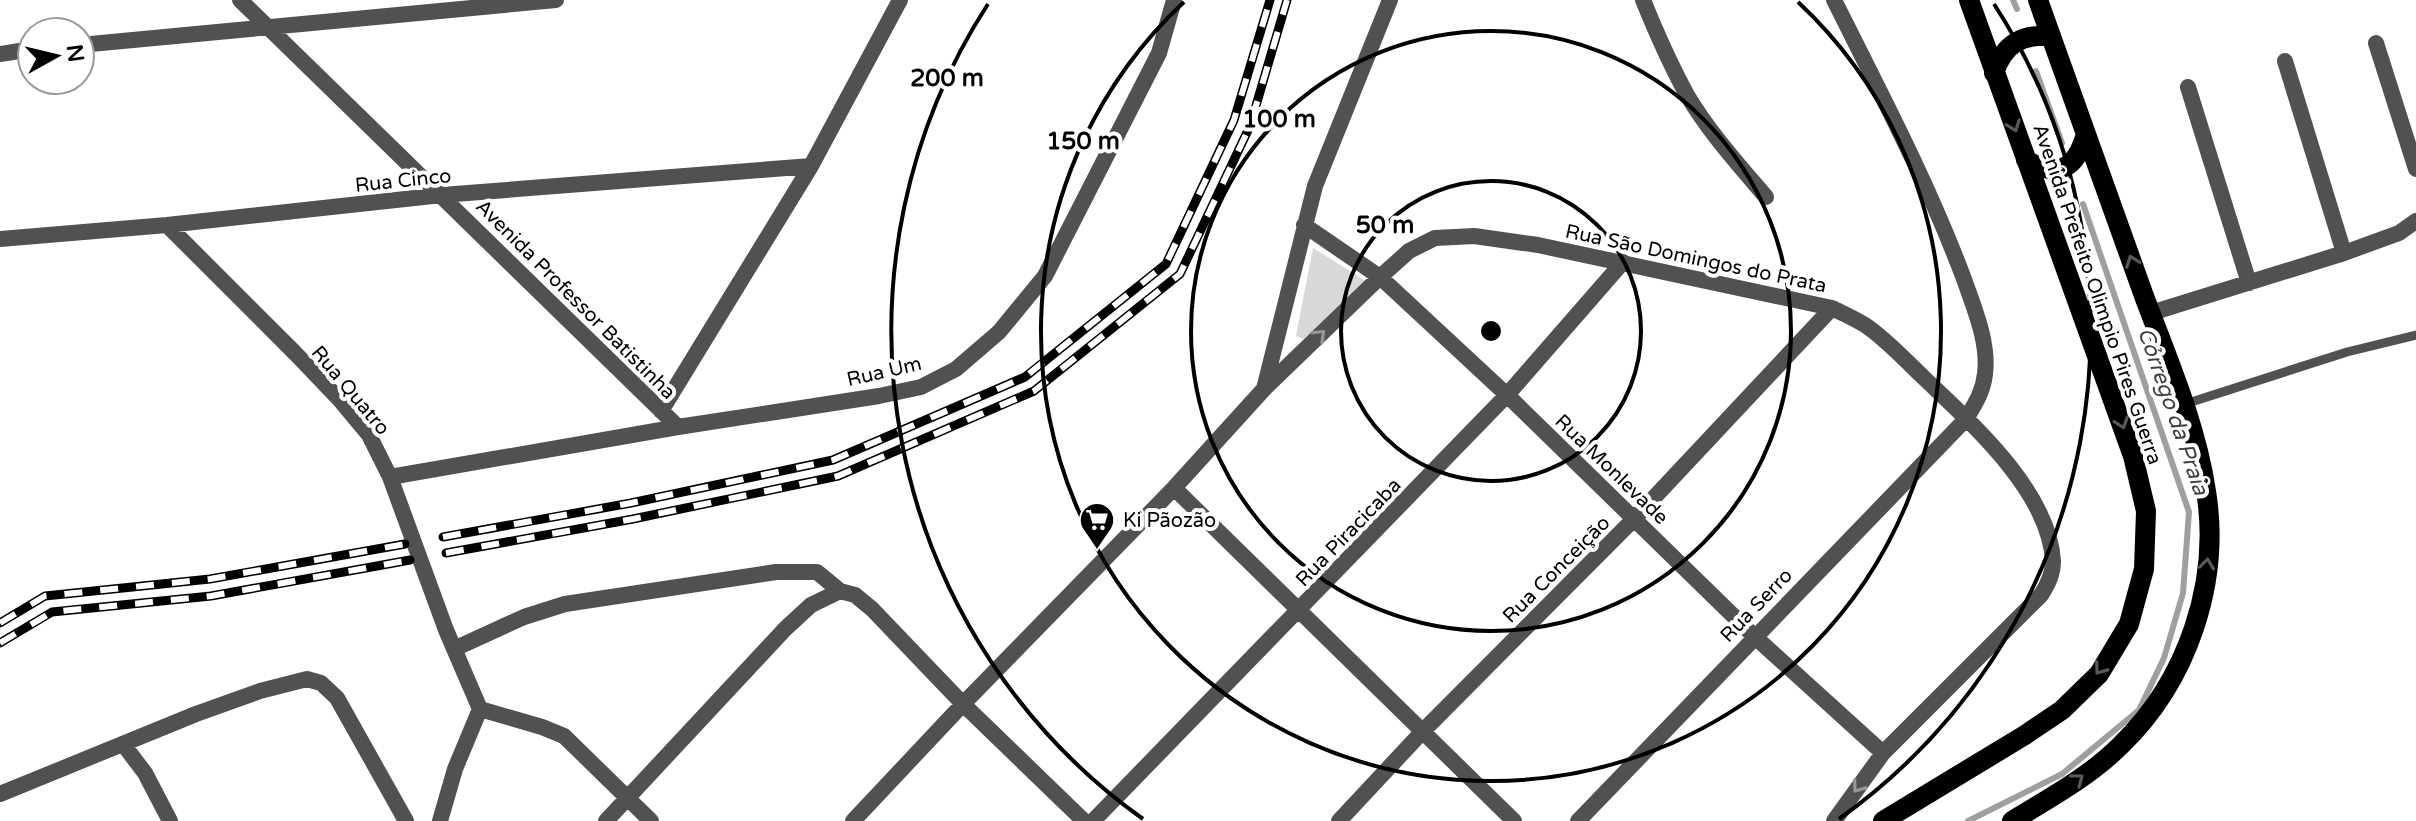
<svg xmlns="http://www.w3.org/2000/svg" width="2416" height="821" font-family="'Varela Round',sans-serif">
<rect width="100%" height="100%" fill="#fff"/>
<path fill="#d8d8d8" d="M1313 248 1366 281 1304 339 1296 336Z"/>
<g fill="none" stroke-linecap="round" stroke-linejoin="round">
<path stroke="#9f9f9f" stroke-width="6" d="M2013 0 2017 9
M2036 71 2062 143
M1968 821 2062 774 2139 710 2164 658 2183 593 2189 512 2083 204"/>
<path stroke="#515151" stroke-width="9" d="M2185 404 2347 352 2416 335"/>
<path stroke="#515151" stroke-width="16" d="M240 0 678 427
M1643 0C1656 32 1670 64 1687 95 1709 132 1738 164 1766 197
M2376 43 2416 169
M80 45 556 0
M0 54 32 49
M2285 61 2344 253
M2188 87 2249 283
M167 225 295 353 339 399 369 435 390 477 446 630 480 709
M1304 225 1380 277 1507 395 1754 636 1883 753
M0 239 167 225 442 195 811 166
M2151 313 2344 253 2399 233 2416 221
M1264 389 1380 277 1409 251 1435 238 1474 236 1538 245 1832 308C1842 313 1854 318 1865 325 1886 339 1905 360 1924 378 1971 423 2049 491 2053 561 2053 574 2048 584 2041 595L1883 753 1834 821
M661 411 811 166 900 0
M390 477 678 427 879 396 921 387 956 369 999 332 1045 276 1159 53 1174 0
M1174 488 1514 821
M454 649 524 617 565 604 776 572H817L840 591 855 595 872 609 963 704 1084 821
M480 709 542 727 564 736 651 821
M123 744 145 773 170 821
M0 794 196 714 260 691 307 679 321 683 337 698 406 821
M440 821 455 769 480 709
M606 821 785 629 811 605 840 591
M853 821 963 704 1174 488 1264 389 1315 186 1390 0
M1093 821 1507 395 1623 262
M1339 821 1423 731 1634 519 1832 308
M1578 821 1966 419C1975 404 1983 392 1985 374 1989 342 1974 308 1964 279 1928 183 1880 92 1834 0"/>
<path stroke="#000" stroke-width="20" d="M1994 73C2004 44 2021 34 2051 36
M2026 160C2058 179 2076 169 2086 134
M1883 821 2025 735 2062 710 2099 674 2129 624 2144 569 2146 511 2133 456 1969 0
M2012 821C2050 798 2090 776 2121 745 2187 681 2221 583 2206 491 2196 424 2168 360 2144 296 2109 197 2074 98 2038 0"/>
<defs>
<path id="rail" d="M443 537 631 503 833 460 1025 377 1166 264 1234 120 1270 0
M446 553 633 519 838 476 1034 391 1180 274 1250 126 1287 0
M0 623 45 596 210 579 405 544
M0 643 52 612 211 596 410 560"/>
</defs>
<use href="#rail" stroke="#000" stroke-width="9"/>
<use href="#rail" stroke="#fff" stroke-width="6" stroke-dasharray="18" stroke-linecap="butt"/>
</g>
<defs><path id="oneway-chevron" d="M-2-3.5L2.5 0L-2 3.5" fill="none" stroke-width="1.6" stroke-linecap="round" stroke-linejoin="round" transform="scale(2)"/></defs>
<g stroke="#595959">
<use href="#oneway-chevron" transform="translate(2014 126) rotate(70)"/>
<use href="#oneway-chevron" transform="translate(2132 261) rotate(-110)"/>
<use href="#oneway-chevron" transform="translate(2122 423) rotate(71)"/>
<use href="#oneway-chevron" transform="translate(2207 564) rotate(-83)"/>
<use href="#oneway-chevron" transform="translate(2100 669) rotate(126)"/>
<use href="#oneway-chevron" transform="translate(2078 779) rotate(-37)"/>
</g>
<g stroke="#979797">
<use href="#oneway-chevron" transform="translate(1320 335) rotate(-44)"/>
<use href="#oneway-chevron" transform="translate(1858 787) rotate(126)"/>
</g>
<g fill="none" stroke="#000" stroke-width="4">
<circle cx="1491" cy="331" r="150"/>
<circle cx="1491" cy="331" r="300"/>
<path d="M1798 2A450 450 0 1 1 1184 2"/>
<path d="M1143 819A600 600 0 0 1 988 4M1994 4A600 600 0 0 1 1839 819"/>
</g>
<defs>
<symbol id="supermarket-pin" viewBox="-11 -11 22 30"><path d="M0 17L-7.5 6A9.5 9.5 0 1 1 7.5 6Z" fill="#000" stroke="#fff"/><path d="M-6-5.5h2.5l.6 2H6L4.5 2H-2.5L-4.4-4H-6ZM-1.5 3.2a1.3 1.3 0 1 0 .1 0ZM3 3.2a1.3 1.3 0 1 0 .1 0Z" fill="#fff"/></symbol>
</defs>
<g fill-rule="evenodd">
<use href="#supermarket-pin" x="1077" y="500" width="40" height="54"/>
</g>
<g text-anchor="middle" stroke-width="8" stroke-linejoin="round" paint-order="stroke">
<g font-size="20" fill="#000" stroke="#fff">
<text transform="translate(403 180) rotate(-6)" y="7">Rua Cinco</text>
<text transform="translate(1696 258) rotate(12)" y="7">Rua São Domingos do Prata</text>
<text transform="translate(2098 294) rotate(71)" y="7">Avenida Prefeito Olimpio Pires Guerra</text>
<text transform="translate(576 299) rotate(45)" y="7">Avenida Professor Batistinha</text>
<text transform="translate(884 371) rotate(-13)" y="7">Rua Um</text>
<text transform="translate(351 390) rotate(50)" y="7">Rua Quatro</text>
<text transform="translate(1612 469) rotate(44)" y="7">Rua Monlevade</text>
<text transform="translate(1348 532) rotate(-46)" y="7">Rua Piracicaba</text>
<text transform="translate(1556 569) rotate(-45)" y="7">Rua Conceição</text>
<text transform="translate(1756 605) rotate(-46)" y="7">Rua Serro</text>
</g>
<g font-size="20" fill="#000" stroke="#fff" text-anchor="start">
<text x="1123" y="527">Ki Pãozão</text>
</g>
<g font-size="22" font-style="italic" fill="#404040" stroke="#fff">
<text transform="translate(2174 411) rotate(71)" y="8">Córrego da Praia</text>
</g>
</g>
<circle cx="1491" cy="331" r="12" fill="#000" stroke="#fff" stroke-width="4"/>
<g font-size="24" text-anchor="middle" font-weight="bold" fill="#000" stroke="#fff" stroke-width="8" stroke-linejoin="round" paint-order="stroke">
<text x="947" y="86">200 m</text>
<text x="1279" y="127">100 m</text>
<text x="1083" y="149">150 m</text>
<text x="1385" y="233">50 m</text>
</g>
<g transform="translate(56 56) rotate(82)"><circle r="38" fill="#ffffff" stroke="#999999" stroke-width="2"/>
<path d="M0-6L14 30L0 20L-14 30Z" fill="#000000"/>
<text y="-12" font-size="22" font-weight="bold" text-anchor="middle" fill="#000000">N</text>
</g>
</svg>
